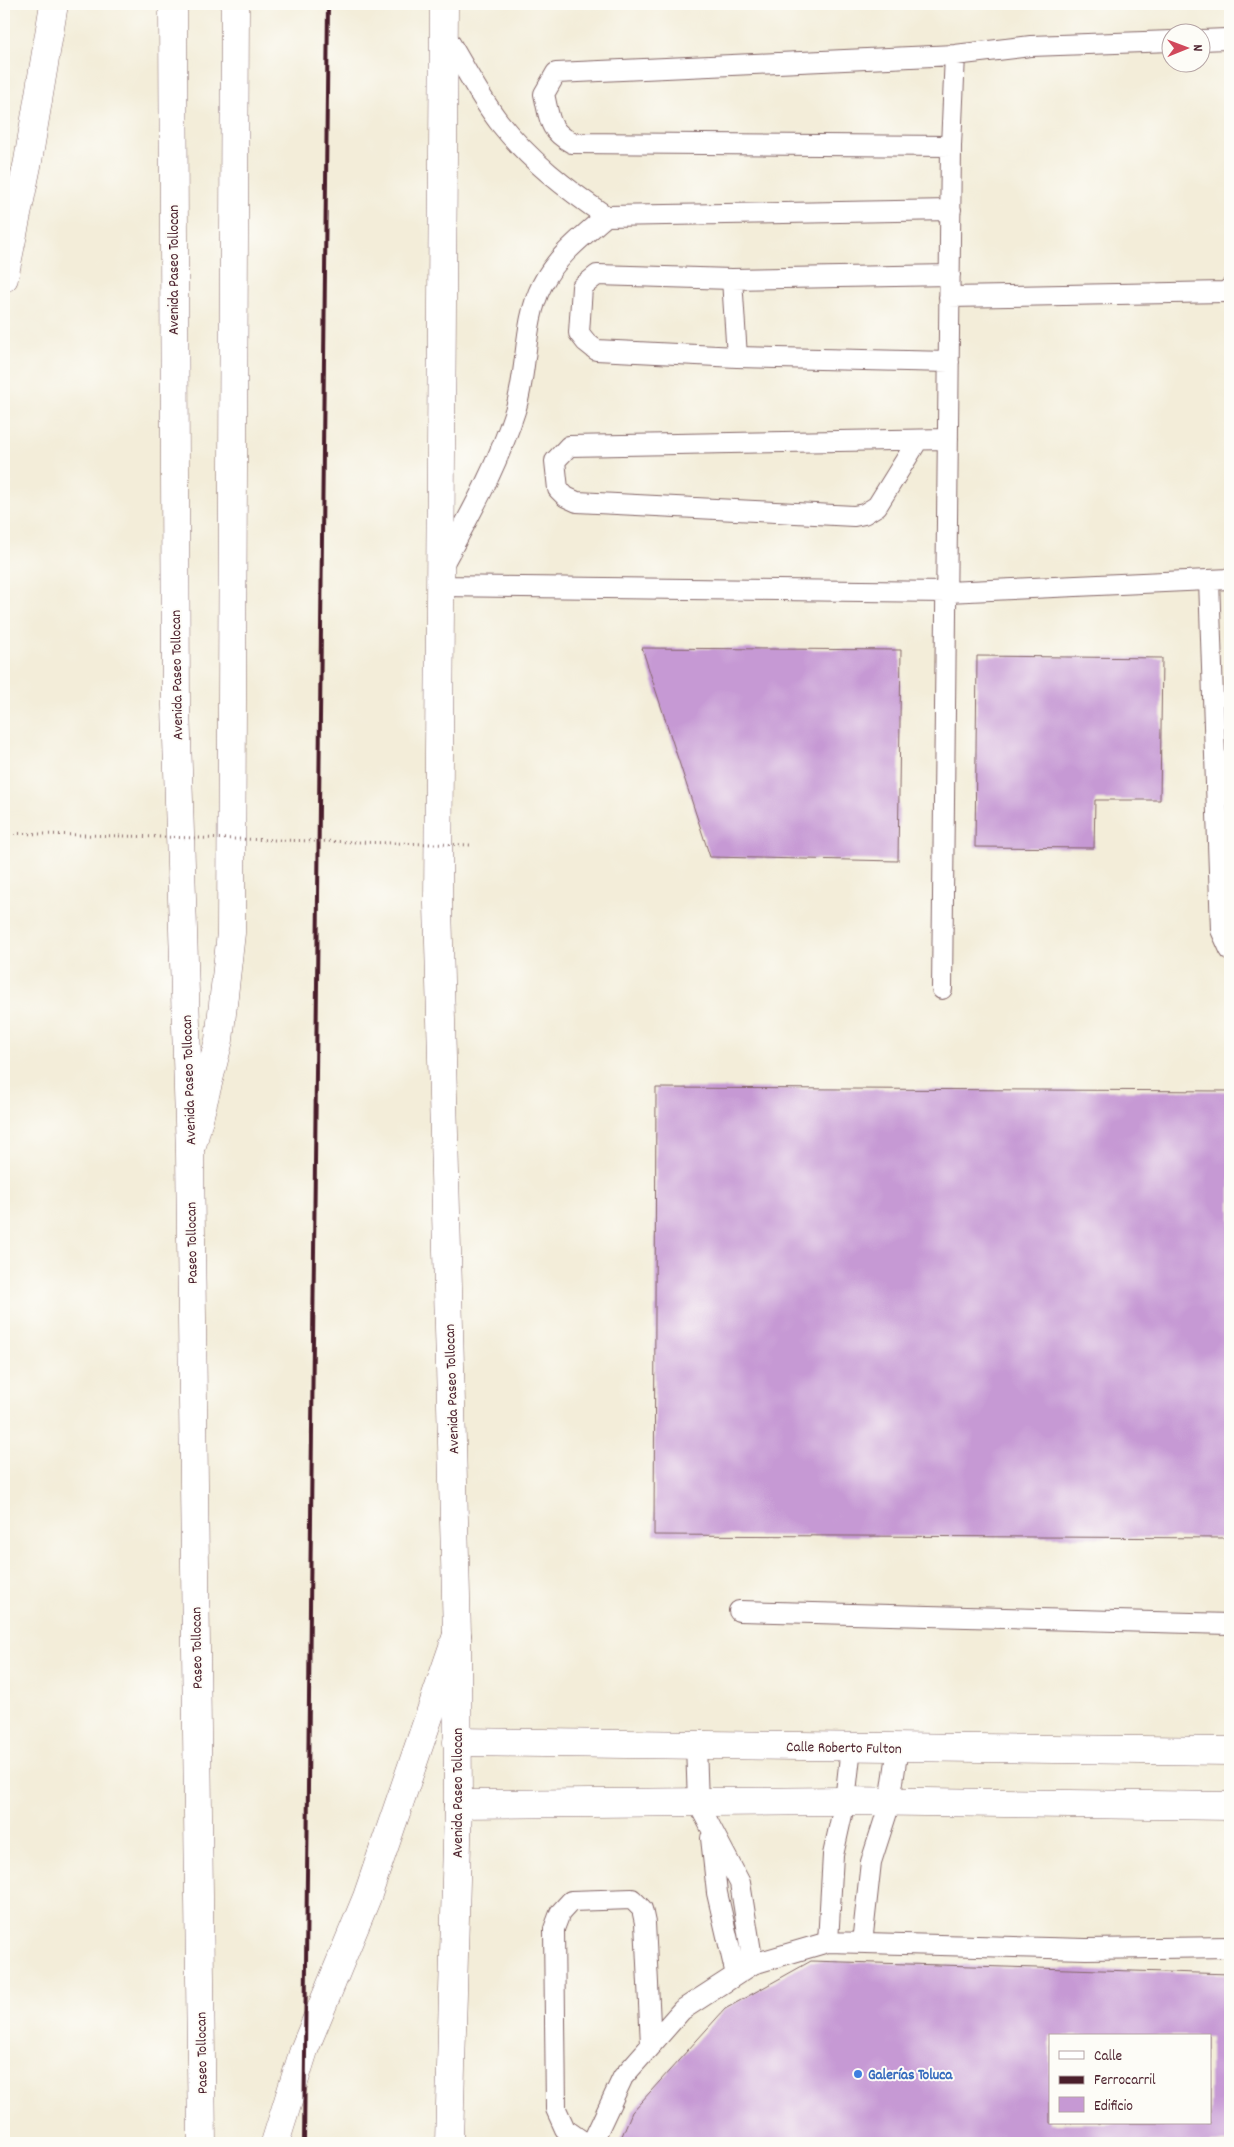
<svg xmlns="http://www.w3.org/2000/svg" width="1234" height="2147" font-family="Dekko,sans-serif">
<rect width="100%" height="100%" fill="#fdfcf7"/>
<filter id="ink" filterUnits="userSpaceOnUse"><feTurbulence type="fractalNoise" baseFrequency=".02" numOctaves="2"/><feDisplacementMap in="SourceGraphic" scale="10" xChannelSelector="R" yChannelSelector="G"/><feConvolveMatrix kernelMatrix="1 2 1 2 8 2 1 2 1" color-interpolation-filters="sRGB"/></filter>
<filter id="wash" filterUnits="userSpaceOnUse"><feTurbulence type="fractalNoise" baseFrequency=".0096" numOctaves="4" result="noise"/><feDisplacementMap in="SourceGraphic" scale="20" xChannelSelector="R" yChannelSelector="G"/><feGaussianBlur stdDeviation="1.12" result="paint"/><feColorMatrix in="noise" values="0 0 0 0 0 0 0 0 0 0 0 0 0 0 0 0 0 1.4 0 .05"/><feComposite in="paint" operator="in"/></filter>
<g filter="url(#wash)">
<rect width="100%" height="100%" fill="#f3edd9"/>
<g id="blocks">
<path fill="#c699d4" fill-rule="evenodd" d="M642 648 901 650 898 861 710 857Z
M977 656 1162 658 1160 800H1095L1094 848 975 847Z
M656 1088 1230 1091V1538L654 1535Z
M811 1961 1230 1974V2143H619L632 2112 725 2009ZM1050 2036H1210V2123H1050Z"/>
</g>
</g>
<g filter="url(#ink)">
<use href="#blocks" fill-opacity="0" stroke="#856768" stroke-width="1"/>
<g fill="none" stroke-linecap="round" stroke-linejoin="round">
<defs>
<path id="lane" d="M444 33C462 62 478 95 499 122 529 160 566 189 606 216L951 210
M1202 40 1226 39 1230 42
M951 146 572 143C548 130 550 119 544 94L556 73 955 55 1031 46 1172 41
M732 279 597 275 582 287 579 333 586 342 596 350 737 357
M949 297 1225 292 1230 288
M949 362 737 357 732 279 950 275
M918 440 877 506 864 514 854 516 577 502 566 497 558 489 555 461 569 446 948 439
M441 568C469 517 497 467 515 411 528 372 523 322 542 285 556 257 582 237 606 216
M1209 580 1221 930 1230 950
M440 586 947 592 1230 579
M942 989 951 146 955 55
M739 1611 1230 1624
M696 1745 698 1803 740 1883 753 1964
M711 1838 717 1893 736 1975
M828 1942 833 1855 845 1801 851 1747
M862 1943 871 1862 890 1803 898 1747
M585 2143 565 2129 556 2109 554 1929 560 1913 571 1901 632 1899 642 1909 645 1923 651 2044
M592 2143 623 2077 682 2010 753 1964 828 1942 1086 1949 1230 1947"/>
<path id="street" d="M457 1742 1230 1751
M458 1804 845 1801 1230 1806"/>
<path id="secondary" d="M444 4 438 904 457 1635 458 1804 449 2143
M4 278 28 161 54 4
M193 1142 219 1040 231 933 235 4"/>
<path id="highway" d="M173 4 176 706 190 1153 202 2143
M275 2143 304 2050 367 1897 457 1635"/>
</defs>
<use href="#lane" stroke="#856768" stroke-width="22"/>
<use href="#street" stroke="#856768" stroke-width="29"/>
<use href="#secondary" stroke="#856768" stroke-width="29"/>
<use href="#highway" stroke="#856768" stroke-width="29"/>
<use href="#lane" stroke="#fff" stroke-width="20"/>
<use href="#street" stroke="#fff" stroke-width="28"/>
<use href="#secondary" stroke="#fff" stroke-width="28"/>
<use href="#highway" stroke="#fff" stroke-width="28"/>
<path stroke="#4a1f2b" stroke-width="4" d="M304 2143 328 4"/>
<path stroke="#856768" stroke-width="3" stroke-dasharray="1 4" stroke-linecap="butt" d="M4 833 472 845"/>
</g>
</g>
<circle fill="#3f7fe0" stroke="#fdfcf7" stroke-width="2" cx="858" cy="2074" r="5"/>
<g text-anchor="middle" stroke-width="4" stroke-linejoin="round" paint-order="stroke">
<g font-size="15" fill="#4a1f2b" stroke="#fdfcf7">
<text transform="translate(173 270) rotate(-90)" y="5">Avenida Paseo Tollocan</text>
<text transform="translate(176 675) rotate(-91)" y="5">Avenida Paseo Tollocan</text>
<text transform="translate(188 1080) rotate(-92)" y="5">Avenida Paseo Tollocan</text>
<text transform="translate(191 1243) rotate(-91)" y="5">Paseo Tollocan</text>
<text transform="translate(451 1389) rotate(-92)" y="5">Avenida Paseo Tollocan</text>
<text transform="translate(196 1648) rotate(-91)" y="5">Paseo Tollocan</text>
<text transform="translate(844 1747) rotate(1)" y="5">Calle Roberto Fulton</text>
<text transform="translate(457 1793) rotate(-90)" y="5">Avenida Paseo Tollocan</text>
<text transform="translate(201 2053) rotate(-91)" y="5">Paseo Tollocan</text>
</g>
<g font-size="15" font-weight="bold" fill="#366cbe" stroke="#fdfcf7" text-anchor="start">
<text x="868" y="2079">Galerías Toluca</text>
</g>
</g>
<rect width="1234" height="2147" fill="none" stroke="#fdfcf7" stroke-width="20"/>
<rect x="1049" y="2034" width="162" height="90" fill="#fdfcf7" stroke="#b5a4a5"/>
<rect x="1059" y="2051" width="25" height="8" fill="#ffffff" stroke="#b5a4a5"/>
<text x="1094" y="2060" font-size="15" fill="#4a1f2b">Calle</text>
<rect x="1059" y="2076" width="25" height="8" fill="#4a1f2b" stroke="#b5a4a5"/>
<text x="1094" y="2084" font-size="15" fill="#4a1f2b">Ferrocarril</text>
<rect x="1059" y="2097" width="25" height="15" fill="#c699d4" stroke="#b5a4a5"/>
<text x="1094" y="2110" font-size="15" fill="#4a1f2b">Edificio</text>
<g transform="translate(1186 48) rotate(89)"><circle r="24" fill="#fdfcf7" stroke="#b5a4a5"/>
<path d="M0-4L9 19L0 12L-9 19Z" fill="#d1495b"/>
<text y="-8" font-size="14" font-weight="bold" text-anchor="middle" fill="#4a1f2b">N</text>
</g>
</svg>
